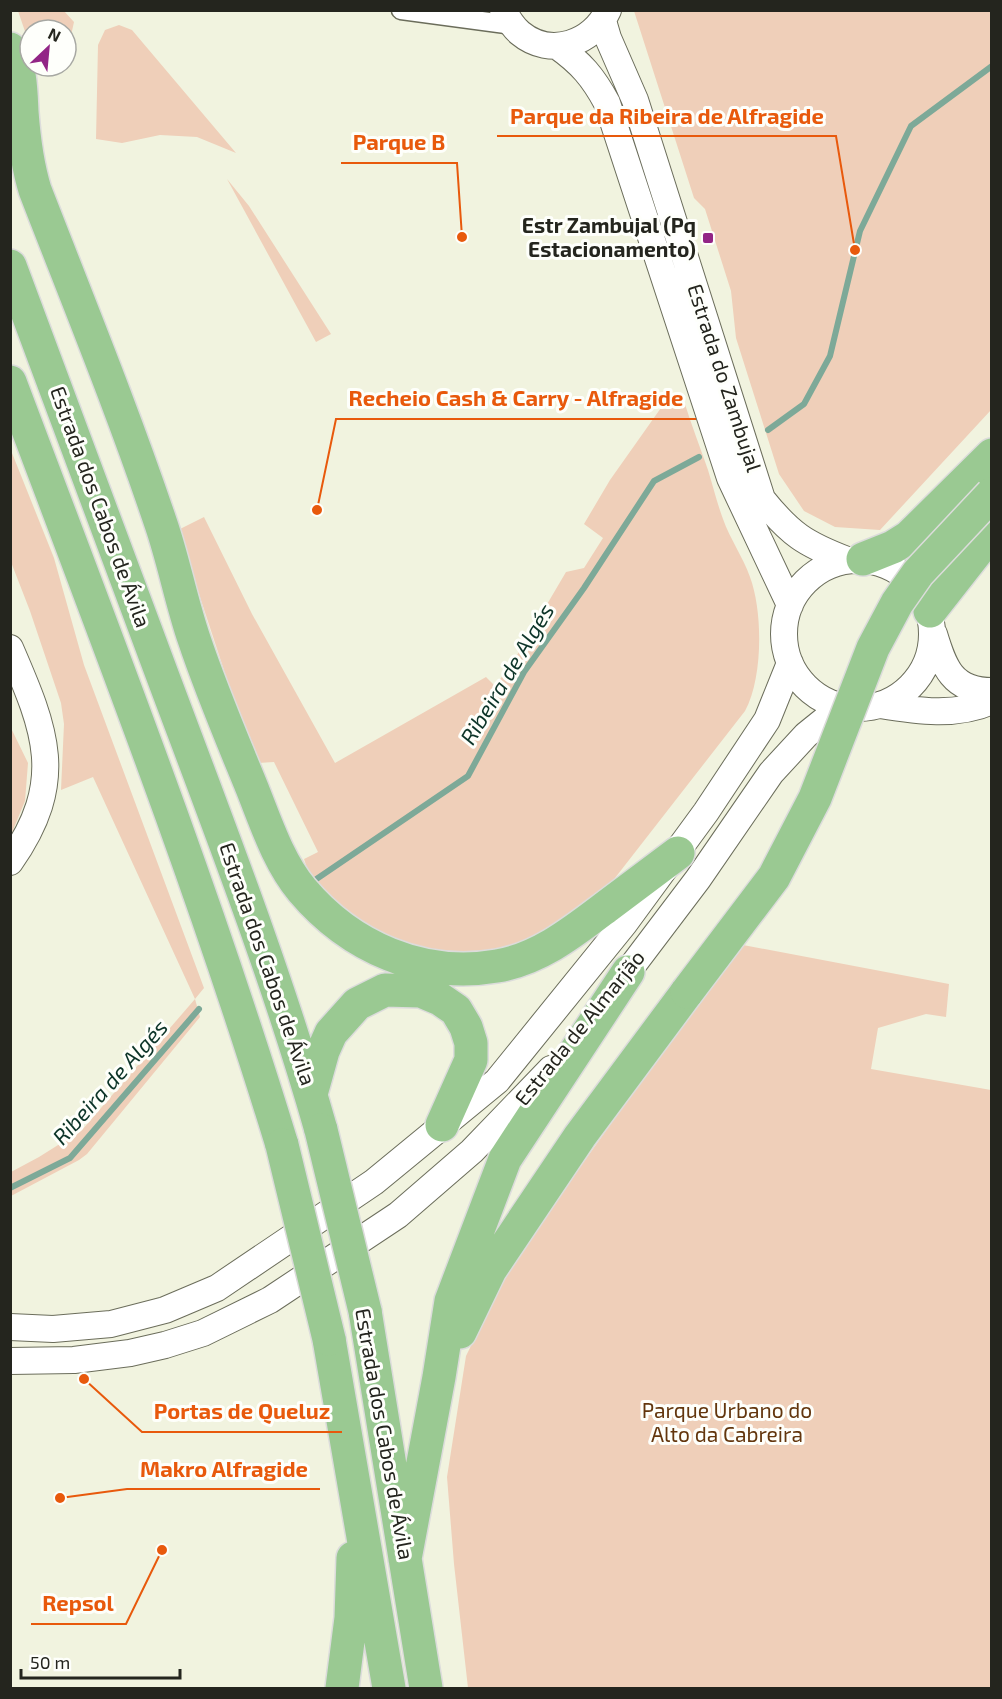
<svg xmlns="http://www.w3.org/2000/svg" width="1002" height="1699" font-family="'Exo 2',sans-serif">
<rect width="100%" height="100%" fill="#f1f3df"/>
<path fill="#efcfb9" d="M18 11H64L74 22 66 58V30H30V46Z
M634 11H991V410L880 530 835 527 804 511 779 474 736 338 731 291 705 209 694 198Z
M119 25 132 30 236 153 197 137 160 135 122 143 96 139 98 45 105 30Z
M227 179 249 206 331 334 316 342Z
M675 395 684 401C691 424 700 447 708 470 713 486 717 503 723 519 730 539 743 557 750 577 763 612 763 678 745 711L608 887 556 932 494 952 441 954 386 938 331 901 309 874 304 859 318 852 274 762 258 763 239 716 178 530 204 517 252 614 335 763 486 677 495 686 513 662 566 572 584 568 603 538 584 524 610 480 663 405Z
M10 448 54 558 84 665 204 988 195 999 200 1017 87 1154 79 1160 11 1196V1172L39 1157 82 1130 195 999 93 777 61 790 64 724 61 703 30 611 11 562Z
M10 726 28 763 25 801 11 835Z
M743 945 949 984 946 1017 926 1014 878 1028 871 1069 991 1090V1688H468L454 1564 447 1477 466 1356 511 1264 702 996Z"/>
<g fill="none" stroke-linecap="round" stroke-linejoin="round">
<path stroke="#7da998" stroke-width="6" d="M768 430 804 404 830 356 860 231 911 126 992 66
M315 880 468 776 524 672 584 588 654 481 699 457
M10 1188 70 1158 199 1009"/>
<defs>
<path id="street" d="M401 10 512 25"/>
<path id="secondary" d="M503 10C508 19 513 27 520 33 550 58 593 44 608 10
M603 21 608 38 635 100 762 499C790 534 805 544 847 560
M557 46C581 63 593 77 607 103L730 478 790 605
M784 634a74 74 0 1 1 148 0a74 74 0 1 1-148 0Z
M934 634C944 667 952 691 992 691
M10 648C46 731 67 781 10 862
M880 705C917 711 956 717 992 701
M617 986 698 879 771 773 806 735 842 706
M10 1327 53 1329 111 1324 165 1310 217 1288 374 1182 497 1081 624 924 706 812 767 720 790 663
M10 1361 74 1360 130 1353 165 1345 203 1333 270 1300 398 1215 472 1151 551 1069"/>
<path id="highway" d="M10 49C21 68 21 91 22 112 24 139 27 164 35 190 78 301 123 411 161 524 174 562 181 601 194 639 211 690 232 739 252 788 266 823 278 861 302 890 350 947 422 979 497 966 539 959 573 932 606 907 630 889 654 871 678 853
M10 266C57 391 103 517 150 642 210 804 274 964 321 1130
M10 382C105 635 203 886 282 1145
M863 559 893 547 909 537 992 455
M930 611 992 532
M311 1094 323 1051 331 1033 357 1004 385 990 421 991 440 999 456 1010 466 1027 471 1043V1060L442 1125
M365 1311 426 1688
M460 1332 490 1270 580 1136 687 992
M329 1339 389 1688
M405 1559 439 1377 451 1301 505 1159 628 972
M342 1688 351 1618 353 1558"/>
</defs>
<use href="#street" stroke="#6b6d5b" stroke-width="21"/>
<use href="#secondary" stroke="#6b6d5b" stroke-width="28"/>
<use href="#highway" stroke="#dcdcdb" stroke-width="36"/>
<use href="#street" stroke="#fff" stroke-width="18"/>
<use href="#secondary" stroke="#fff" stroke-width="26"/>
<use href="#highway" stroke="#9ac992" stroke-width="33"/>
<defs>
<path id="highway-bridge" d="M687 992 774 877 815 798 873 648 897 603 918 573 992 494
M321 1130 365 1311
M282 1145 329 1339"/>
</defs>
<use href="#highway-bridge" stroke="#dcdcdb" stroke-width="36" stroke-linecap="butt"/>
<use href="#highway-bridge" stroke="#9ac992" stroke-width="33"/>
</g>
<rect fill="#922586" stroke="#fefffb" stroke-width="2" x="702" y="232" width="12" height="12" rx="3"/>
<g text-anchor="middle" stroke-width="6" stroke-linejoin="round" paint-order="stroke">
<g font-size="21" font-weight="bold" fill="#24251e" stroke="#fefffb" text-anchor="end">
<text x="696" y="233">Estr Zambujal (Pq<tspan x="696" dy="24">Estacionamento)</tspan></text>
</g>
<g font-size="21" fill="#24251e" stroke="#fefffb">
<text transform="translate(724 378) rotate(72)" y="7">Estrada do Zambujal</text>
<text transform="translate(100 507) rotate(70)" y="7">Estrada dos Cabos de Ávila</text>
<text transform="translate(267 964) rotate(71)" y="7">Estrada dos Cabos de Ávila</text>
<text transform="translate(580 1028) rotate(-51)" y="7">Estrada de Almarjão</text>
<text transform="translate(384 1434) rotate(80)" y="7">Estrada dos Cabos de Ávila</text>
</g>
<g font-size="21" fill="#63360d" stroke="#fefffb">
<text x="727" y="1418">Parque Urbano do<tspan x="727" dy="24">Alto da Cabreira</tspan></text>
</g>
<g font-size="22" font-style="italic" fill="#0c3428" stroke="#fefffb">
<text transform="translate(507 674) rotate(-59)" y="8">Ribeira de Algés</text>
<text transform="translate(110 1082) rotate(-48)" y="8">Ribeira de Algés</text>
</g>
</g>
<path fill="none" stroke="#e8590c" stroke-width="2" d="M855 250L836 136H497M462 237L457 163H341M317 510L336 419H696M84 1379L142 1432H342M60 1498L127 1489H320M162 1550L126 1624H31"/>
<g fill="#e8590c" stroke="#fefffb" stroke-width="2">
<circle cx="855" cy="250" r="6"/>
<circle cx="462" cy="237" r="6"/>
<circle cx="317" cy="510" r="6"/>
<circle cx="84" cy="1379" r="6"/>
<circle cx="60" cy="1498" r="6"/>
<circle cx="162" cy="1550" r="6"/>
</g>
<g font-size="22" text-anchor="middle" font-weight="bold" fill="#e8590c" stroke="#fefffb" stroke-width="6" stroke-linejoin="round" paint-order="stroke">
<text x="667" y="124">Parque da Ribeira de Alfragide</text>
<text x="399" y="150">Parque B</text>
<text x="516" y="406">Recheio Cash &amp; Carry - Alfragide</text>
<text x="242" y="1419">Portas de Queluz</text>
<text x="224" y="1477">Makro Alfragide</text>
<text x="78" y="1611">Repsol</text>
</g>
<rect width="1002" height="1699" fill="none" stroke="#24251e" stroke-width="24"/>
<g transform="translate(48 48) rotate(26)"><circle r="28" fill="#fefffb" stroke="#a7a8a3" stroke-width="1.5"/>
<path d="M0-4.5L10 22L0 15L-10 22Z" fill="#922586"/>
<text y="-9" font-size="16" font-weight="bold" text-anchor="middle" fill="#24251e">N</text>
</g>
<path d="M21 1669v9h159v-9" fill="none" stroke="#24251e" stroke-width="3"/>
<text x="30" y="1669" font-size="18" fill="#24251e" stroke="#fefffb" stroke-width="4.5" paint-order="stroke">50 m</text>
</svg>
